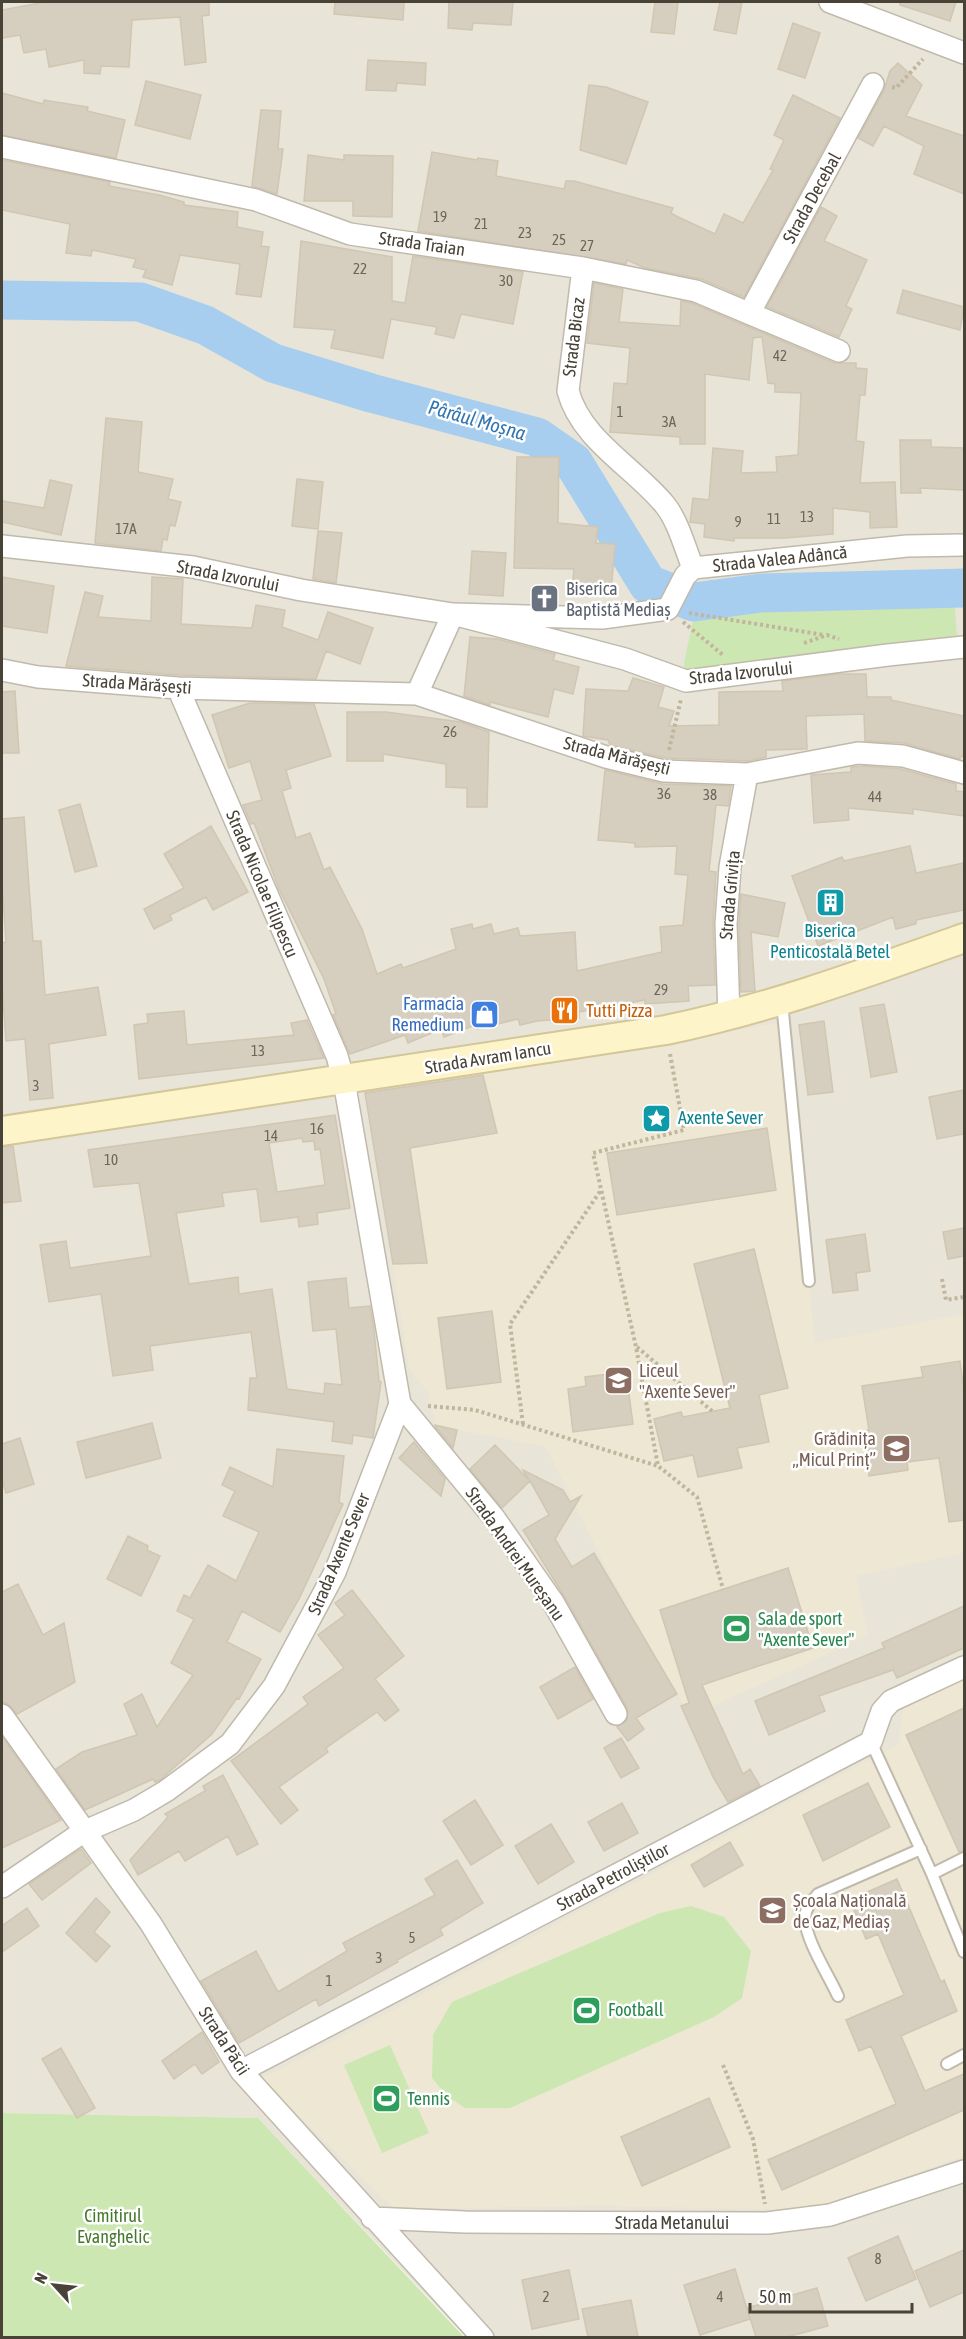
<svg xmlns="http://www.w3.org/2000/svg" width="966" height="2339" font-family="'Asap Condensed',sans-serif">
<rect width="100%" height="100%" fill="#f4f1e9"/>
<path fill="#e8e4d7" d="M2 2H964V2337H466L258 2118 2 2113Z"/>
<path fill="#ede7d3" d="M783 1022 815 1343 964 1314V1553L856 1576 868 1636 690 1716 608 1572 546 1447 435 1425 429 1393 409 1368 365 1093Z
M964 1671V2156L813 2210 598 2206 394 2209 261 2079 899 1744 905 1690Z"/>
<path fill="#cde7b3" d="M771 598 954 600 958 648 686 681 684 663 694 615Z
M691 1906 724 1917 751 1951 742 1998 714 2017 510 2108H465L447 2096 432 2078 433 2035 452 2002 660 1913Z
M390 2045 429 2133 382 2153 344 2065Z
M2 2113 258 2118 464 2337 2 2338Z"/>
<g fill="none" stroke-linecap="round" stroke-linejoin="round">
<path stroke="#a7ceef" stroke-width="39" d="M2 300 140 302 205 325 273 363 371 393 537 437 573 462 648 584 694 602 761 593 964 588"/>
</g>
<path fill="#d6cebf" stroke="#d0c6b2" stroke-width="1.5" fill-rule="evenodd" d="M45 2H209V15L202 16 206 62 185 65 180 17 132 20 129 67 101 66 100 74 84 73V60L49 67 46 49 24 53 20 35 2 38V10Z
M335 2H404L403 20 334 14Z
M449 2H513L511 25 473 23 472 30 448 28Z
M655 2H678L674 34 651 32Z
M720 2H742L736 34 714 30Z
M900 2H956L950 21 900 5Z
M793 23 820 33 805 78 778 69Z
M368 60 426 63 425 85 397 83 396 91 366 90Z
M898 63 922 85 906 116 964 136V194L914 174 924 146 884 126 873 146 858 138 884 90 890 71Z
M146 81 201 95 190 139 135 125Z
M589 85 606 87 648 102 626 164 580 150Z
M2 93 43 104 44 100 88 107 87 111 125 120 116 158 2 135Z
M793 95 840 118 744 297 701 279 645 268 627 260 626 264 418 231 432 152 477 160 478 158 498 161 496 176 564 189 566 181H574L673 208 671 213 676 216 715 234 724 214 743 223 773 170 770 169 784 140 774 135Z
M261 110 281 111 278 149H283L277 194 252 186Z
M308 155 344 160V155L393 156 392 217 353 216V201H304Z
M2 160 110 182 109 186 159 195 184 202V205L238 212 237 227 263 232 261 246 269 247 261 297 236 294 240 264 180 255 172 285 143 277 146 270 133 267 136 259 92 250 91 256 66 253 70 224 2 210Z
M821 207 837 216 824 241 867 260 846 306 852 309 839 337 767 307Z
M301 241 392 257V301L405 303 413 256 523 272 513 324 461 314 454 338 435 334 437 327 391 319 383 358 331 348 335 330 294 327Z
M594 283 623 289 619 322 680 326 681 301 692 303 834 363H856V368L867 369 865 395H860L856 441 864 442 860 483 895 482 897 527 870 528V512L833 508V534L785 538H734V541L704 537 705 524 690 522 693 498 709 500 713 448 743 451 741 473 777 472 776 457 798 455 801 393 775 392V384L768 383 762 337 753 338 749 380 705 374V444H680V437L610 432 614 383 627 384 630 348 587 343Z
M903 290 964 307 960 330 897 313Z
M106 418 142 422 138 472 173 479 168 499 181 502 175 526 170 525 167 540 163 539 161 551 95 543Z
M900 440H931V447L964 448V490L920 488 921 493H901Z
M517 457H559L558 523 598 527 596 543 615 544 611 592 572 588 574 569 514 568Z
M297 479 323 482 318 529 292 526Z
M50 480 72 485 61 535 2 522V501L44 508Z
M318 531 342 533 336 583 313 579Z
M472 551 506 553 503 596 469 594Z
M2 577 54 586 47 633 2 626Z
M152 577 183 579 181 624 252 628 256 605 285 610 282 627 318 640 328 612 373 628 360 664 326 651 316 679 179 675 66 666 85 592 103 596 98 617 151 621Z
M470 637 497 639 555 654 553 660 579 667 573 694 554 689 548 717 490 702V705L464 696Z
M838 674H866L867 697H891V700L964 716V757L960 756V759L904 743 865 741 864 714 806 716 807 749 766 750V757L748 761 666 758 610 745 608 740 583 736 586 689 628 691 633 678 664 687 658 707 674 711 669 726 719 725V692L783 691 782 681Z
M15 691 19 753H2V692Z
M250 703 314 704 331 756 286 770 291 788 282 791 296 838 310 833 324 870 330 867 362 929 377 974 401 964 403 968 456 949 451 929 472 924 473 929 491 924 494 934 518 928 520 936 575 932 577 971 662 952 660 927 683 925 688 875 675 874 677 846 635 847V843L598 840 605 770 663 784 731 786 728 806 716 805 709 871 716 872 713 924 715 985 688 986 689 1001 645 1004V1000L579 1012V1018L537 1021 520 1025 518 1019 477 1029 475 1025 444 1037 441 1029 408 1043 405 1035 350 1054 333 1015 336 1014 324 979 279 889 254 823 251 824 243 805 262 800 250 761 229 768 212 715Z
M347 712H386L461 722 489 732 487 807H467V788L446 787V764L383 754V761H347Z
M865 766 901 769 956 784V791L964 792V816L913 809V814L848 808 849 820 814 823 811 775 851 772V767Z
M80 804 97 866 75 872 59 810Z
M24 817 33 941H41L45 995 98 987 106 1035 49 1044 53 1098 30 1100 25 1039 6 1041 2 983V943L6 942 2 882V819Z
M211 826 248 892 213 910 206 897 170 915 172 920 154 929 144 909 184 888 164 854Z
M910 846 916 873 964 863V910L916 920V924L896 929 893 917 818 946 792 876 842 857 844 861Z
M741 894 785 903 778 937 751 932 755 991 741 992 739 924Z
M884 1004 897 1072 871 1077 860 1008Z
M184 1011 187 1045 294 1035 291 1023 307 1020 324 1058 139 1079 134 1025 148 1023 147 1014Z
M824 1021 833 1092 808 1095 799 1025Z
M483 1075 497 1133 410 1148 427 1263 393 1264 365 1093Z
M964 1090V1134L937 1139 929 1097Z
M335 1115 350 1208 317 1213 318 1224 299 1227 298 1217 261 1222 257 1189 222 1193 224 1206 176 1213 189 1284 238 1277 239 1294 272 1289 287 1389 324 1394 325 1383 342 1385 336 1329 313 1331 308 1282 346 1278 349 1308 370 1306 374 1330 379 1381 381 1382 373 1438 353 1435 352 1444 332 1441 334 1422 248 1410 250 1378H257L251 1332 150 1346 153 1370 113 1376 101 1294 49 1302 40 1245 66 1241 70 1268 151 1256 139 1183 94 1187 88 1150ZM302 1138 303 1142 314 1141 315 1150 320 1149 325 1185 277 1192 269 1143Z
M767 1128 776 1190 617 1215 607 1153Z
M13 1146 21 1201 2 1203V1147Z
M964 1228V1256L948 1259 943 1232Z
M865 1234 870 1271 856 1273 858 1290 833 1293 826 1240Z
M754 1249 788 1388 759 1395 769 1442 737 1448 742 1468 698 1477 693 1455 664 1461 654 1419 681 1412 683 1417 730 1408 694 1264Z
M492 1311 501 1382 447 1389 438 1318Z
M960 1361 964 1391V1520L949 1522 939 1458 907 1462 908 1470 869 1476 863 1431 869 1430 862 1386 923 1377 921 1367Z
M626 1372 633 1424 573 1432 568 1389 586 1386 585 1377Z
M152 1423 161 1458 86 1478 77 1442Z
M435 1425 457 1430 453 1448 435 1426Z
M20 1438 34 1484 6 1493 2 1480V1444Z
M414 1442 445 1479 441 1496 399 1458Z
M495 1445 529 1480 523 1470 563 1490 570 1502 581 1496 555 1539 572 1567 594 1553 677 1694 636 1718 644 1729 628 1741 617 1727 627 1720V1708L564 1596 523 1530 549 1515 530 1481 502 1508 470 1469Z
M277 1449 344 1456 339 1502 343 1504 300 1597 280 1632 242 1611 227 1642 261 1659 239 1699 237 1698 212 1734 160 1780 155 1782 153 1779 85 1810 56 1769 82 1752 137 1735 124 1704 142 1694 157 1727 193 1675 171 1663 194 1619 177 1611 184 1595 190 1598 208 1565 236 1581 259 1532 223 1516 235 1491 222 1485 230 1467 273 1487Z
M128 1536 148 1546 147 1550 160 1556 141 1596 107 1579Z
M788 1568 813 1648 702 1685 743 1774 750 1769 760 1786 728 1802 713 1777 681 1706 689 1703 660 1610Z
M18 1584 43 1635 64 1623 75 1682 17 1714 8 1704 2 1702V1592Z
M352 1590 404 1656 375 1679 399 1710 385 1721 377 1712 326 1748 328 1752 279 1787 298 1810 281 1824 231 1761 308 1704 303 1697 344 1668 318 1635 345 1615 335 1603Z
M964 1606V1648L897 1678 893 1670 819 1696 825 1711 769 1735 755 1701 884 1648 882 1643Z
M575 1667 593 1699 558 1719 540 1687Z
M964 1708V1851L959 1852 906 1735Z
M2 1736 61 1820 2 1848Z
M621 1738 639 1768 621 1778 604 1748Z
M223 1775 258 1844 237 1855 228 1836 185 1861 179 1851 138 1875 130 1860 168 1817 165 1814 205 1791 203 1786Z
M868 1783 890 1827 823 1861 803 1815Z
M475 1800 503 1845 471 1865 443 1821Z
M622 1803 638 1833 604 1851 588 1822Z
M551 1824 574 1862 538 1884 515 1846Z
M730 1842 743 1865 704 1887 691 1865Z
M81 1849 91 1863 42 1900 29 1884Z
M457 1860 483 1903 440 1929 443 1935 397 1960 398 1962 319 2006 316 1999 239 2043 201 1981 256 1951 278 1992 347 1951 343 1943 435 1895 425 1879Z
M897 1879 941 1982 944 1980 957 2011 901 2036 925 2091 964 2074V2110L782 2190 768 2160 896 2104 871 2046 859 2051 846 2020 904 1995 878 1934 866 1939 853 1908 864 1903 860 1895Z
M96 1898 110 1912 94 1932 110 1946 96 1962 66 1933Z
M27 1908 39 1926 2 1952V1926Z
M202 2032 219 2062 202 2074 195 2064 174 2079 162 2061Z
M61 2048 95 2108 77 2118 42 2059Z
M709 2098 730 2147 642 2186 621 2137Z
M898 2236 916 2279 866 2301 848 2258Z
M964 2250V2292L930 2307 915 2271Z
M735 2269 750 2319 700 2335 684 2285Z
M569 2270 579 2319 532 2329 522 2280Z
M817 2288 828 2326 787 2337H756L747 2308Z
M631 2300 638 2337H588L582 2309Z"/>
<g fill="none" stroke-linecap="round" stroke-linejoin="round">
<defs>
<path id="lane" d="M782 1002 809 1281
M871 1742 932 1874 964 1858
M932 1874 964 1952
M838 1996C829 1976 805 1939 805 1918 805 1908 812 1901 818 1894L921 1849
M947 2064 964 2055"/>
<path id="street" d="M830 2 964 53
M2 147 256 200 350 234 583 268 696 291 839 351
M583 268 568 391C581 440 634 467 665 505 678 521 685 548 693 568
M750 312 873 84
M2 546 193 567 301 590 453 614 602 618 668 609 685 576 693 568
M693 568 907 546 964 545
M2 670 38 677 178 688 417 694 606 757 664 771 747 774 858 753 903 756 964 773
M417 694 453 614 625 659 686 681 888 655 964 647
M729 1017 726 924 730 867 747 774
M400 1404 495 1519 553 1602 616 1714
M2 1715 151 1924 241 2071 483 2338
M2 1887 83 1832 134 1810 166 1791 230 1744 274 1686 335 1572 400 1404 344 1081 337 1056 178 688
M241 2071 871 1742 882 1711 891 1701 964 1667
M372 2218 465 2222 767 2223 830 2215 964 2171"/>
<path id="secondary" d="M2 1131 666 1030C768 1009 866 973 964 938"/>
</defs>
<use href="#lane" stroke="#c0baac" stroke-width="14"/>
<use href="#street" stroke="#c0baac" stroke-width="24"/>
<use href="#secondary" stroke="#d3c699" stroke-width="32"/>
<path stroke="#c1b69d" stroke-width="4" stroke-dasharray="3 3" stroke-linecap="butt" d="M892 87 896 88 923 59
M689 613 824 635
M683 622 723 655
M804 643 827 635 839 639
M669 750 681 699
M670 1054 684 1130 593 1153 636 1347 658 1466 697 1497 723 1589
M942 1279 946 1300 964 1297
M637 1347 712 1411
M428 1406 475 1410 658 1466
M523 1424 510 1324 601 1190
M723 2065 753 2139 765 2204"/>
<use href="#lane" stroke="#fff" stroke-width="10"/>
<use href="#street" stroke="#fff" stroke-width="21"/>
<use href="#secondary" stroke="#fdf4ca" stroke-width="28"/>
</g>
<defs>
<symbol id="church-square" viewBox="-11 -11 22 22"><rect x="-9" y="-9" width="18" height="18" rx="4" fill="#6b7280" stroke="#fff"/><path d="M-1.2-6h2.4v3.5h3.3v2.4h-3.3V6h-2.4V-.1h-3.3v-2.4h3.3Z" fill="#fff"/></symbol>
<symbol id="building-square" viewBox="-11 -11 22 22"><rect x="-9" y="-9" width="18" height="18" rx="4" fill="#0f9aa8" stroke="#fff"/><path d="M-4-6H4V6H1V3H-1V6H-4ZM-2.5-4.3h1.7v1.8h-1.7ZM.8-4.3h1.7v1.8H.8ZM-2.5-1h1.7V.8h-1.7ZM.8-1h1.7V.8H.8Z" fill="#fff"/></symbol>
<symbol id="restaurant-square" viewBox="-11 -11 22 22"><rect x="-9" y="-9" width="18" height="18" rx="4" fill="#e8710a" stroke="#fff"/><path d="M-5-6h1v4h1v-4h1v4h1v-4h1v5L-1.5 .5V6h-2V.5L-5-1ZM5-6V6H3V1.5H1.5Q1.5-4 5-6Z" fill="#fff"/></symbol>
<symbol id="shop-square" viewBox="-11 -11 22 22"><rect x="-9" y="-9" width="18" height="18" rx="4" fill="#3f7fe0" stroke="#fff"/><path d="M-5-2.5h2.3a2.7 3.5 0 0 1 5.4 0H5L5.5 6h-11ZM-1.5-2.5h3a1.5 2.3 0 0 0-3 0Z" fill="#fff"/></symbol>
<symbol id="sight-square" viewBox="-11 -11 22 22"><rect x="-9" y="-9" width="18" height="18" rx="4" fill="#0f9aa8" stroke="#fff"/><path d="M0-6L1.8-2.2L6-1.7L2.9 1.2L3.7 5.4L0 3.3L-3.7 5.4L-2.9 1.2L-6-1.7L-1.8-2.2Z" fill="#fff"/></symbol>
<symbol id="school-square" viewBox="-11 -11 22 22"><rect x="-9" y="-9" width="18" height="18" rx="4" fill="#8d6e63" stroke="#fff"/><path d="M0-5L7-2L0 1L-7-2ZM-4 1L0 2.5L4 1V4Q0 6-4 4Z" fill="#fff"/></symbol>
<symbol id="stadium-square" viewBox="-11 -11 22 22"><rect x="-9" y="-9" width="18" height="18" rx="4" fill="#2e9e5b" stroke="#fff"/><path d="M0-5a6.5 5 0 1 0 0 10a6.5 5 0 1 0 0-10ZM-3.5-1.8h7v3.6h-7Z" fill="#fff"/></symbol>
</defs>
<g fill-rule="evenodd">
<use href="#church-square" x="528" y="582" width="33" height="33"/>
<use href="#building-square" x="814" y="886" width="33" height="33"/>
<use href="#restaurant-square" x="548" y="994" width="33" height="33"/>
<use href="#shop-square" x="468" y="998" width="33" height="33"/>
<use href="#sight-square" x="640" y="1102" width="33" height="33"/>
<use href="#school-square" x="602" y="1364" width="33" height="33"/>
<use href="#school-square" x="880" y="1432" width="33" height="33"/>
<use href="#stadium-square" x="720" y="1612" width="33" height="33"/>
<use href="#school-square" x="756" y="1894" width="33" height="33"/>
<use href="#stadium-square" x="570" y="1994" width="33" height="33"/>
<use href="#stadium-square" x="370" y="2082" width="33" height="33"/>
</g>
<g text-anchor="middle" stroke-width="5" stroke-linejoin="round" paint-order="stroke">
<g font-size="15" fill="#6c6559">
<text x="440" y="222">19</text>
<text x="481" y="229">21</text>
<text x="525" y="238">23</text>
<text x="559" y="245">25</text>
<text x="587" y="251">27</text>
<text x="360" y="274">22</text>
<text x="506" y="286">30</text>
<text x="780" y="361">42</text>
<text x="620" y="417">1</text>
<text x="669" y="427">3A</text>
<text x="807" y="522">13</text>
<text x="774" y="524">11</text>
<text x="738" y="527">9</text>
<text x="126" y="534">17A</text>
<text x="450" y="737">26</text>
<text x="664" y="799">36</text>
<text x="710" y="800">38</text>
<text x="875" y="802">44</text>
<text x="661" y="995">29</text>
<text x="258" y="1056">13</text>
<text x="36" y="1091">3</text>
<text x="317" y="1134">16</text>
<text x="271" y="1141">14</text>
<text x="111" y="1165">10</text>
<text x="412" y="1943">5</text>
<text x="379" y="1963">3</text>
<text x="329" y="1986">1</text>
<text x="878" y="2264">8</text>
<text x="546" y="2302">2</text>
<text x="720" y="2302">4</text>
</g>
<g font-size="18" fill="#484237" stroke="#fff">
<text transform="translate(812 198) rotate(-61)" y="6">Strada Decebal</text>
<text transform="translate(422 244) rotate(8)" y="6">Strada Traian</text>
<text transform="translate(574 337) rotate(-83)" y="6">Strada Bicaz</text>
<text transform="translate(780 559) rotate(-6)" y="6">Strada Valea Adâncă</text>
<text transform="translate(228 576) rotate(11)" y="6">Strada Izvorului</text>
<text transform="translate(741 673) rotate(-6)" y="6">Strada Izvorului</text>
<text transform="translate(137 684) rotate(4)" y="6">Strada Mărășești</text>
<text transform="translate(617 756) rotate(14)" y="6">Strada Mărășești</text>
<text transform="translate(262 884) rotate(67)" y="6">Strada Nicolae Filipescu</text>
<text transform="translate(730 895) rotate(-85)" y="6">Strada Grivița</text>
<text transform="translate(488 1058) rotate(-9)" y="6">Strada Avram Iancu</text>
<text transform="translate(339 1554) rotate(-67)" y="6">Strada Axente Sever</text>
<text transform="translate(515 1554) rotate(55)" y="6">Strada Andrei Mureșanu</text>
<text transform="translate(613 1877) rotate(-28)" y="6">Strada Petroliștilor</text>
<text transform="translate(224 2041) rotate(57)" y="6">Strada Păcii</text>
<text x="672" y="2229">Strada Metanului</text>
</g>
<g font-size="18" fill="#5b616d" stroke="#fff" text-anchor="start">
<text x="566" y="595">Biserica<tspan x="566" dy="21">Baptistă Mediaș</tspan></text>
</g>
<g font-size="18" fill="#0d838f" stroke="#fff">
<text x="830" y="937">Biserica<tspan x="830" dy="21">Penticostală Betel</tspan></text>
<text x="678" y="1124" text-anchor="start">Axente Sever</text>
</g>
<g font-size="18" fill="#366cbe" stroke="#fff" text-anchor="end">
<text x="464" y="1010">Farmacia<tspan x="464" dy="21">Remedium</tspan></text>
</g>
<g font-size="18" fill="#c56008" stroke="#fff" text-anchor="start">
<text x="586" y="1017">Tutti Pizza</text>
</g>
<g font-size="18" fill="#785e54" stroke="#fff" text-anchor="start">
<text x="639" y="1377">Liceul<tspan x="639" dy="21">"Axente Sever"</tspan></text>
<text x="876" y="1445" text-anchor="end">Grădinița<tspan x="876" dy="21">„Micul Prinț”</tspan></text>
<text x="793" y="1907">Școala Națională<tspan x="793" dy="21">de Gaz, Mediaș</tspan></text>
</g>
<g font-size="18" fill="#27864d" stroke="#fff" text-anchor="start">
<text x="758" y="1625">Sala de sport<tspan x="758" dy="21">"Axente Sever"</tspan></text>
<text x="608" y="2016">Football</text>
<text x="407" y="2105">Tennis</text>
</g>
<g font-size="18" fill="#45792b" stroke="#fff">
<text x="113" y="2222">Cimitirul<tspan x="113" dy="21">Evanghelic</tspan></text>
</g>
<g font-size="20" font-style="italic" fill="#3275b2" stroke="#fff">
<text transform="translate(477 420) rotate(16)" y="7">Pârâul Moșna</text>
</g>
</g>
<rect width="966" height="2339" fill="none" stroke="#484237" stroke-width="6"/>
<g transform="translate(54 2285) rotate(297)" stroke="#ffffff" stroke-width="4.5" paint-order="stroke">
<path d="M0-4.5L10 22L0 15L-10 22Z" fill="#484237"/>
<text y="-9" font-size="16" font-weight="bold" text-anchor="middle" fill="#484237">N</text>
</g>
<path d="M750 2303v9h162v-9" fill="none" stroke="#484237" stroke-width="3"/>
<text x="759" y="2303" font-size="18" fill="#484237" stroke="#ffffff" stroke-width="4.5" paint-order="stroke">50 m</text>
</svg>
